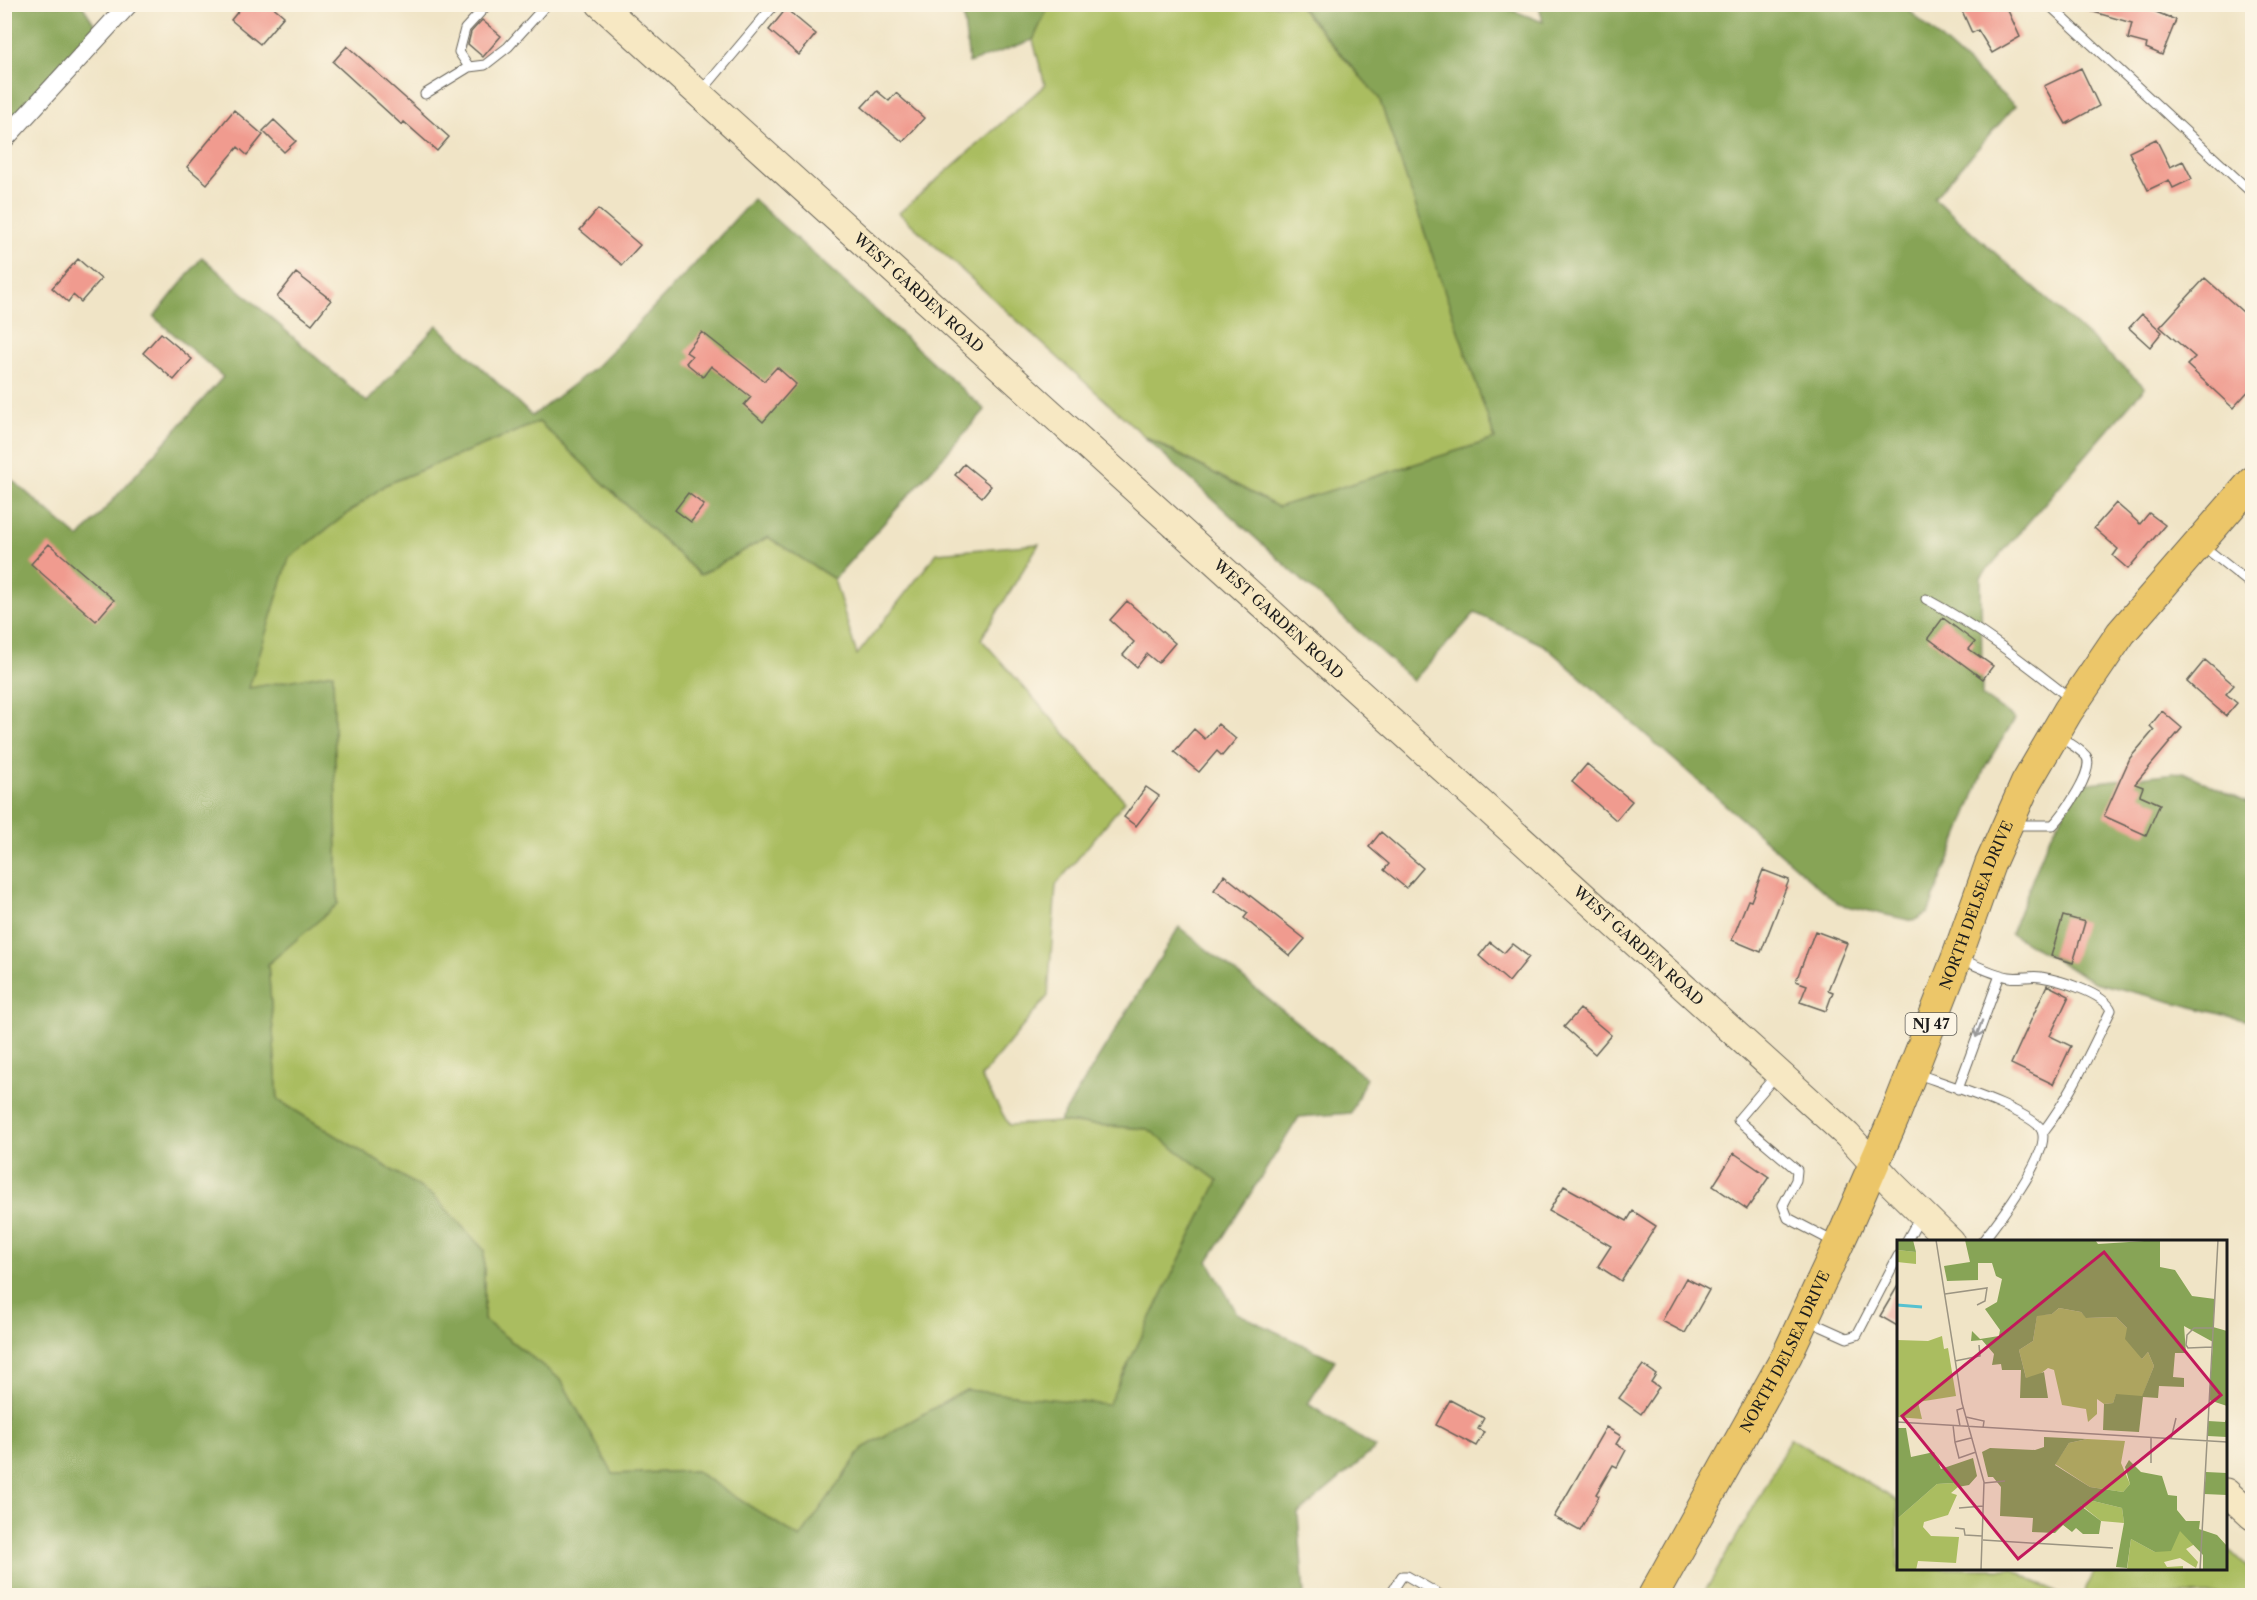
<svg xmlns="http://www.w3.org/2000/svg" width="2257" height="1600" font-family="'Libre Caslon Text',serif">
<rect width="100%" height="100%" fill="#fcf5e5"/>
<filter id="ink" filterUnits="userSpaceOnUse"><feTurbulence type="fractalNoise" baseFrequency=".0167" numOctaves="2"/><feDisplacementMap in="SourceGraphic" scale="12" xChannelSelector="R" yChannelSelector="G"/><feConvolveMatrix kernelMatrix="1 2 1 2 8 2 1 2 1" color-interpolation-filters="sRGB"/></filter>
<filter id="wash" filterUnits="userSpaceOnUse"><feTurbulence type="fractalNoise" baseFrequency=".008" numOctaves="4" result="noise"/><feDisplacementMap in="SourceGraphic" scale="24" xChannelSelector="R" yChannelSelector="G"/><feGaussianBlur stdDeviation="1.35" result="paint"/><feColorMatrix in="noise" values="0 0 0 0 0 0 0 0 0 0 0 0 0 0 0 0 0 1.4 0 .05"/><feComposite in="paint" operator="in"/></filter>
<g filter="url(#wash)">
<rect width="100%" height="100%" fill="#f0e4c6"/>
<path fill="#aabd60" stroke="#636c3e" stroke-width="1.5" d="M1049 5H1298L1379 98 1495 439 1278 507 1143 435 899 213 1045 85 1033 40Z
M539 422 700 575 768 537 834 579 857 655 937 553 1039 544 981 639 1125 801 1056 885 1048 996 981 1077 1009 1125 1059 1122 1148 1129 1218 1181 1108 1406 966 1390 863 1448 800 1539 695 1471 613 1474 561 1380 484 1320V1250L434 1196 278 1100 268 964 338 903 333 674 248 689 289 558 385 485Z
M1790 1438 1898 1501V1568L2013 1569 2059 1595H1703L1767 1484Z
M2226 1547 2252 1572V1595H2083L2096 1569 2226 1568Z"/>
<path fill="#87a456" stroke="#526039" stroke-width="1.5" d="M1298 4 1499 5 1543 22 1539 5H1903L2015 106 1934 198 2145 387 1981 577 1982 696 2015 719 1986 765 1928 913 1913 921 1838 904 1545 646 1475 613 1413 681 1143 436 1278 507 1495 439 1379 98Z
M5 5H82L101 34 5 138Z
M962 5V4L1049 5 1033 40 969 63Z
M753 199 985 410 834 579 768 537 700 575 539 422 385 485 289 558 249 688 333 673 338 904 268 964 278 1100 434 1196 484 1250V1320L561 1380 613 1474 695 1471 800 1538 863 1448 966 1390 1108 1405 1218 1181 1148 1129 1059 1122 1179 927 1366 1078 1351 1113 1299 1117 1208 1261 1237 1313 1335 1360 1308 1404 1376 1448 1298 1514 1304 1595H5L4 473 79 538 223 377 154 317 202 257 367 402 437 325 532 416 597 366 694 265Z
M2183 772 2252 805V1022L2094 982 2011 934 2047 842 2081 784Z"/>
<g id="blocks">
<path fill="#f09b8f" d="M244 4H270L284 16 260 44 231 20Z
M1959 4H2005L2020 37 1992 53 1978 30 1972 33Z
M2084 4H2147L2146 8 2176 20 2162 55 2146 48 2147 44 2128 39 2132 23 2083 9Z
M786 9 816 34 799 55 769 30Z
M482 20 501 36 483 57 468 44 471 32Z
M347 46 449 137 437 151 404 122 402 125 333 62Z
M2081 68 2099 106 2066 124 2044 86Z
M877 91 889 101 896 93 924 118 903 142 862 107Z
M234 110 263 135 247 155 238 147 207 184 187 167Z
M274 120 296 141 284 152 263 131Z
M2156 139 2170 167 2183 161 2192 179 2173 188 2169 180 2148 190 2129 152Z
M598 209 640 245 622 265 580 230Z
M78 259 101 279 81 302 73 295 68 302 52 288Z
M296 273 331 300 312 324 277 297Z
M2205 278 2253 321V386L2233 408 2187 365 2195 357 2160 327Z
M2142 314 2162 332 2150 347 2129 328Z
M702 332 764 381 777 367 796 384 763 422 744 405 751 397 711 366 703 377 686 363 692 356 686 352Z
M161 333 192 359 174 380 143 353Z
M964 464 991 486 982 497 955 475Z
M688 493 704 505 691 522 675 510Z
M2116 503 2140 524 2149 513 2165 525 2128 569 2113 556 2118 549 2094 528Z
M49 544 114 600 96 621 31 564Z
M1127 601 1175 643 1158 663 1147 654 1137 667 1123 655 1134 642 1110 620Z
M1943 618 1975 642 1969 649 1993 666 1983 679 1928 638Z
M2205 660 2234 685 2226 694 2237 703 2226 716 2187 682Z
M2162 711 2182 728 2135 784 2143 787 2140 795 2160 804 2146 835 2104 816 2130 758 2154 730 2150 726Z
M1218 724 1236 739 1222 756 1217 751 1199 772 1174 752 1194 729 1205 739Z
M1587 764 1632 801 1616 820 1572 782Z
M1146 787 1159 796 1136 826 1124 817Z
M1381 832 1423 868 1406 888 1384 870 1389 864 1369 847Z
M1763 870 1789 880 1761 952 1732 940 1748 900 1751 901Z
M1224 875 1305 939 1290 956 1244 918 1248 913 1214 890Z
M2063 916 2085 922 2073 963 2051 956Z
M1815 931 1847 943 1828 990 1833 992 1826 1011 1800 1002 1807 985 1796 981Z
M1490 942 1504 953 1512 944 1529 957 1509 982 1479 956Z
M2047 985 2069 996 2050 1036 2071 1046 2053 1084 2011 1064Z
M1580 1009 1611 1035 1595 1054 1564 1027Z
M1734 1153 1769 1177 1747 1209 1713 1186Z
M1564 1186 1627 1221 1633 1211 1656 1226 1621 1281 1598 1266 1611 1246 1549 1211Z
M1686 1278 1709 1290 1685 1333 1662 1321Z
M1899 1284V1327L1880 1316Z
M1643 1365 1656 1374 1651 1382 1659 1387 1641 1414 1619 1398Z
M1450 1400 1484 1418 1478 1429 1484 1432 1476 1446 1436 1425Z
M1606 1427 1621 1436 1616 1444 1626 1450 1617 1467 1613 1465 1596 1494 1599 1496 1580 1531 1554 1517Z"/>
</g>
</g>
<g filter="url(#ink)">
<use href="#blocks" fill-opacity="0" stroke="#666258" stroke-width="1.5"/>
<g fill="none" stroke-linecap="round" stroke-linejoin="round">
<defs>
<path id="service" d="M2048 4 2252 193
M469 67 459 52 465 29 488 4
M700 93 775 4
M425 94 469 67 485 65 508 47 547 4
M2203 546 2252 585
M1926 599C1979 627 2025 663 2072 700
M2013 825H2053C2063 815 2096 770 2086 756 2079 748 2067 742 2059 736
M1961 959C1977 966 1992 974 2009 977 2020 979 2031 975 2041 977 2059 980 2104 993 2111 1010 2090 1052 2072 1094 2043 1132
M1915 1073C1938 1082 2035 1111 2042 1131 2051 1153 1997 1223 1982 1242
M1777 1074 1738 1120 1797 1170 1796 1180 1783 1205 1788 1218 1836 1243
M1958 1089 2000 975
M1906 1242 1921 1215
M1809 1321 1847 1338 1857 1335 1898 1256
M1389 1596 1402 1576H1407L1442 1596"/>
<path id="minor" d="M4 140 129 4"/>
<g id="secondary">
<path id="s1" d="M600 4 1847 1135 1892 1184 1951 1242"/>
<path d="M2226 1492 2252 1516"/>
</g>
<g id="primary">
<path id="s2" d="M1653 1596 1787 1355 1846 1228 1894 1118 1957 957 1990 864 2026 783 2068 711 2121 633 2252 482"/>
</g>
</defs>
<use href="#service" stroke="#666258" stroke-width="11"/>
<use href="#minor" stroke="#666258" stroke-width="20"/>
<use href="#secondary" stroke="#666258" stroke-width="29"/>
<use href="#primary" stroke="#666258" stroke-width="32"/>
<use href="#service" stroke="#fff" stroke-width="9"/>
<use href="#minor" stroke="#fff" stroke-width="18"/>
<use href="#secondary" stroke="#f7e8c3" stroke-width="27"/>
<use href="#primary" stroke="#ecc669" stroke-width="30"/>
</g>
<defs><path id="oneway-shaft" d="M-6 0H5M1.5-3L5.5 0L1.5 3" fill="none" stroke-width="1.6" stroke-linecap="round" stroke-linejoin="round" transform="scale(1.5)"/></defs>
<use stroke="#999" href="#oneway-shaft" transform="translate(1979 1029) rotate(110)"/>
</g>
<g text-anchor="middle" stroke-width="4.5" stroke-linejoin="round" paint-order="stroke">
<rect fill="#fcf5e5" stroke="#5f5d58" stroke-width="1.5" x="1905.5" y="1013" width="51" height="22" rx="4.5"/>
<g font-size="14" font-weight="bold" fill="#1c1c1c">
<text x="1931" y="1029">NJ 47</text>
</g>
<g font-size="15" fill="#1c1c1c" stroke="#fcf5e5">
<text dy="5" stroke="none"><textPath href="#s1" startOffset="430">WEST GARDEN ROAD</textPath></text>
<text dy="5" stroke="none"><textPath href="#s1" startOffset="916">WEST GARDEN ROAD</textPath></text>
<text dy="5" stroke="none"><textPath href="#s2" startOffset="764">NORTH DELSEA DRIVE</textPath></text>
<text dy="5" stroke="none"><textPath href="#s1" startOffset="1402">WEST GARDEN ROAD</textPath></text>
<text dy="5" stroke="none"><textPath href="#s2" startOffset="278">NORTH DELSEA DRIVE</textPath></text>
</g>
</g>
<g transform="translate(1897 1240)">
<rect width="330" height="330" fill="#f0e4c6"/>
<path d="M0 10 19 12V24L0 22ZM162 68 184 72 190 78 219 77 230 88 245 119 251 112 257 126 245 157 219 155 216 163 207 164 200 159V174L191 182 189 169 165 165 157 130 151 128 139 137 129 138 122 110 136 101 140 75 155 74ZM45 96 47 109 51 108 59 156 21 162 25 179 0 177V100L31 101ZM190 199 228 201 224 223 233 244 226 252 193 247 158 224 172 203ZM56 243 61 247 54 253 60 255 51 275 27 282 26 287 34 296 62 297 59 323 21 321 19 330H0V279L40 244ZM196 261 225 268 227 283 204 281 184 265ZM283 290 298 304 289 309 301 322 299 328 283 318 267 322 270 327 286 326V330H230L234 299 258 312Z" fill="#aabd60"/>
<path d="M0 0H16L19 12 0 10ZM68 0H198L201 4 263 0V27L278 30 295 56 318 59 316 87 330 91V166L312 160 316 102 287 86 289 113H278L276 137 287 138V147L262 146 261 158 246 157 242 192 206 190 207 164 216 163 219 154 245 156 257 126 251 112 245 119 228 99 230 88 219 77 189 78 184 72 162 68 155 74 140 76 136 101 122 110 129 138 147 132 151 158H123L124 130H105L104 124 95 125 97 114 85 100 74 101 75 91 83 99 102 96 103 90 88 69 100 62 105 39 99 36 95 23H81V40L50 41 47 26 73 22ZM330 177V197L311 196V181L328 182ZM0 188H9L14 217 37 212 44 229 76 218 80 236 72 245 61 247 56 243 40 244 0 279ZM147 197 190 199 172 203 158 225 193 247 226 252 233 244 228 227 232 220 244 232 265 236 271 255 280 256V270L289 281H303L302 289 320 295 330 306V330H306V315L283 291 274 311 258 312 234 299 230 328 219 327 227 283 225 268 196 261 184 266 204 281 202 294H186L179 288 175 292 166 285 158 293 135 292 136 278 103 276 104 247 96 237H91L85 212 93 208 138 210 147 207ZM309 232 330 233V255L307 254Z" fill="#87a456"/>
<path fill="none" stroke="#56c1d0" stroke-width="3" d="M0 65 25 67"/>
<path fill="none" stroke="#9b9482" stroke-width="1.5" d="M39 0 65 163 87 242 84 330M48 54 90 48 88 61 80 65M315 107 291 108 289 105 290 95 297 88H316M58 121 83 116 82 105M69 177 87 181 86 188M0 182 330 202M56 185 58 202 74 198M63 186 60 170 66 168M254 197V223M274 199 279 178M58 202 62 218 79 212M87 243 108 241M62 268 86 266M58 288 67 289 68 295 85 296M86 300 216 308M303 330 321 0"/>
<path fill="#c2185b" fill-opacity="0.15" stroke="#c2185b" stroke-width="3" d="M207 12 324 155 121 319 5 176Z"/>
<rect width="330" height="330" fill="none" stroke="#1c1c1c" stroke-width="3"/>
</g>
<rect width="2257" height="1600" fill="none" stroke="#fcf5e5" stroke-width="24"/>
</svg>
